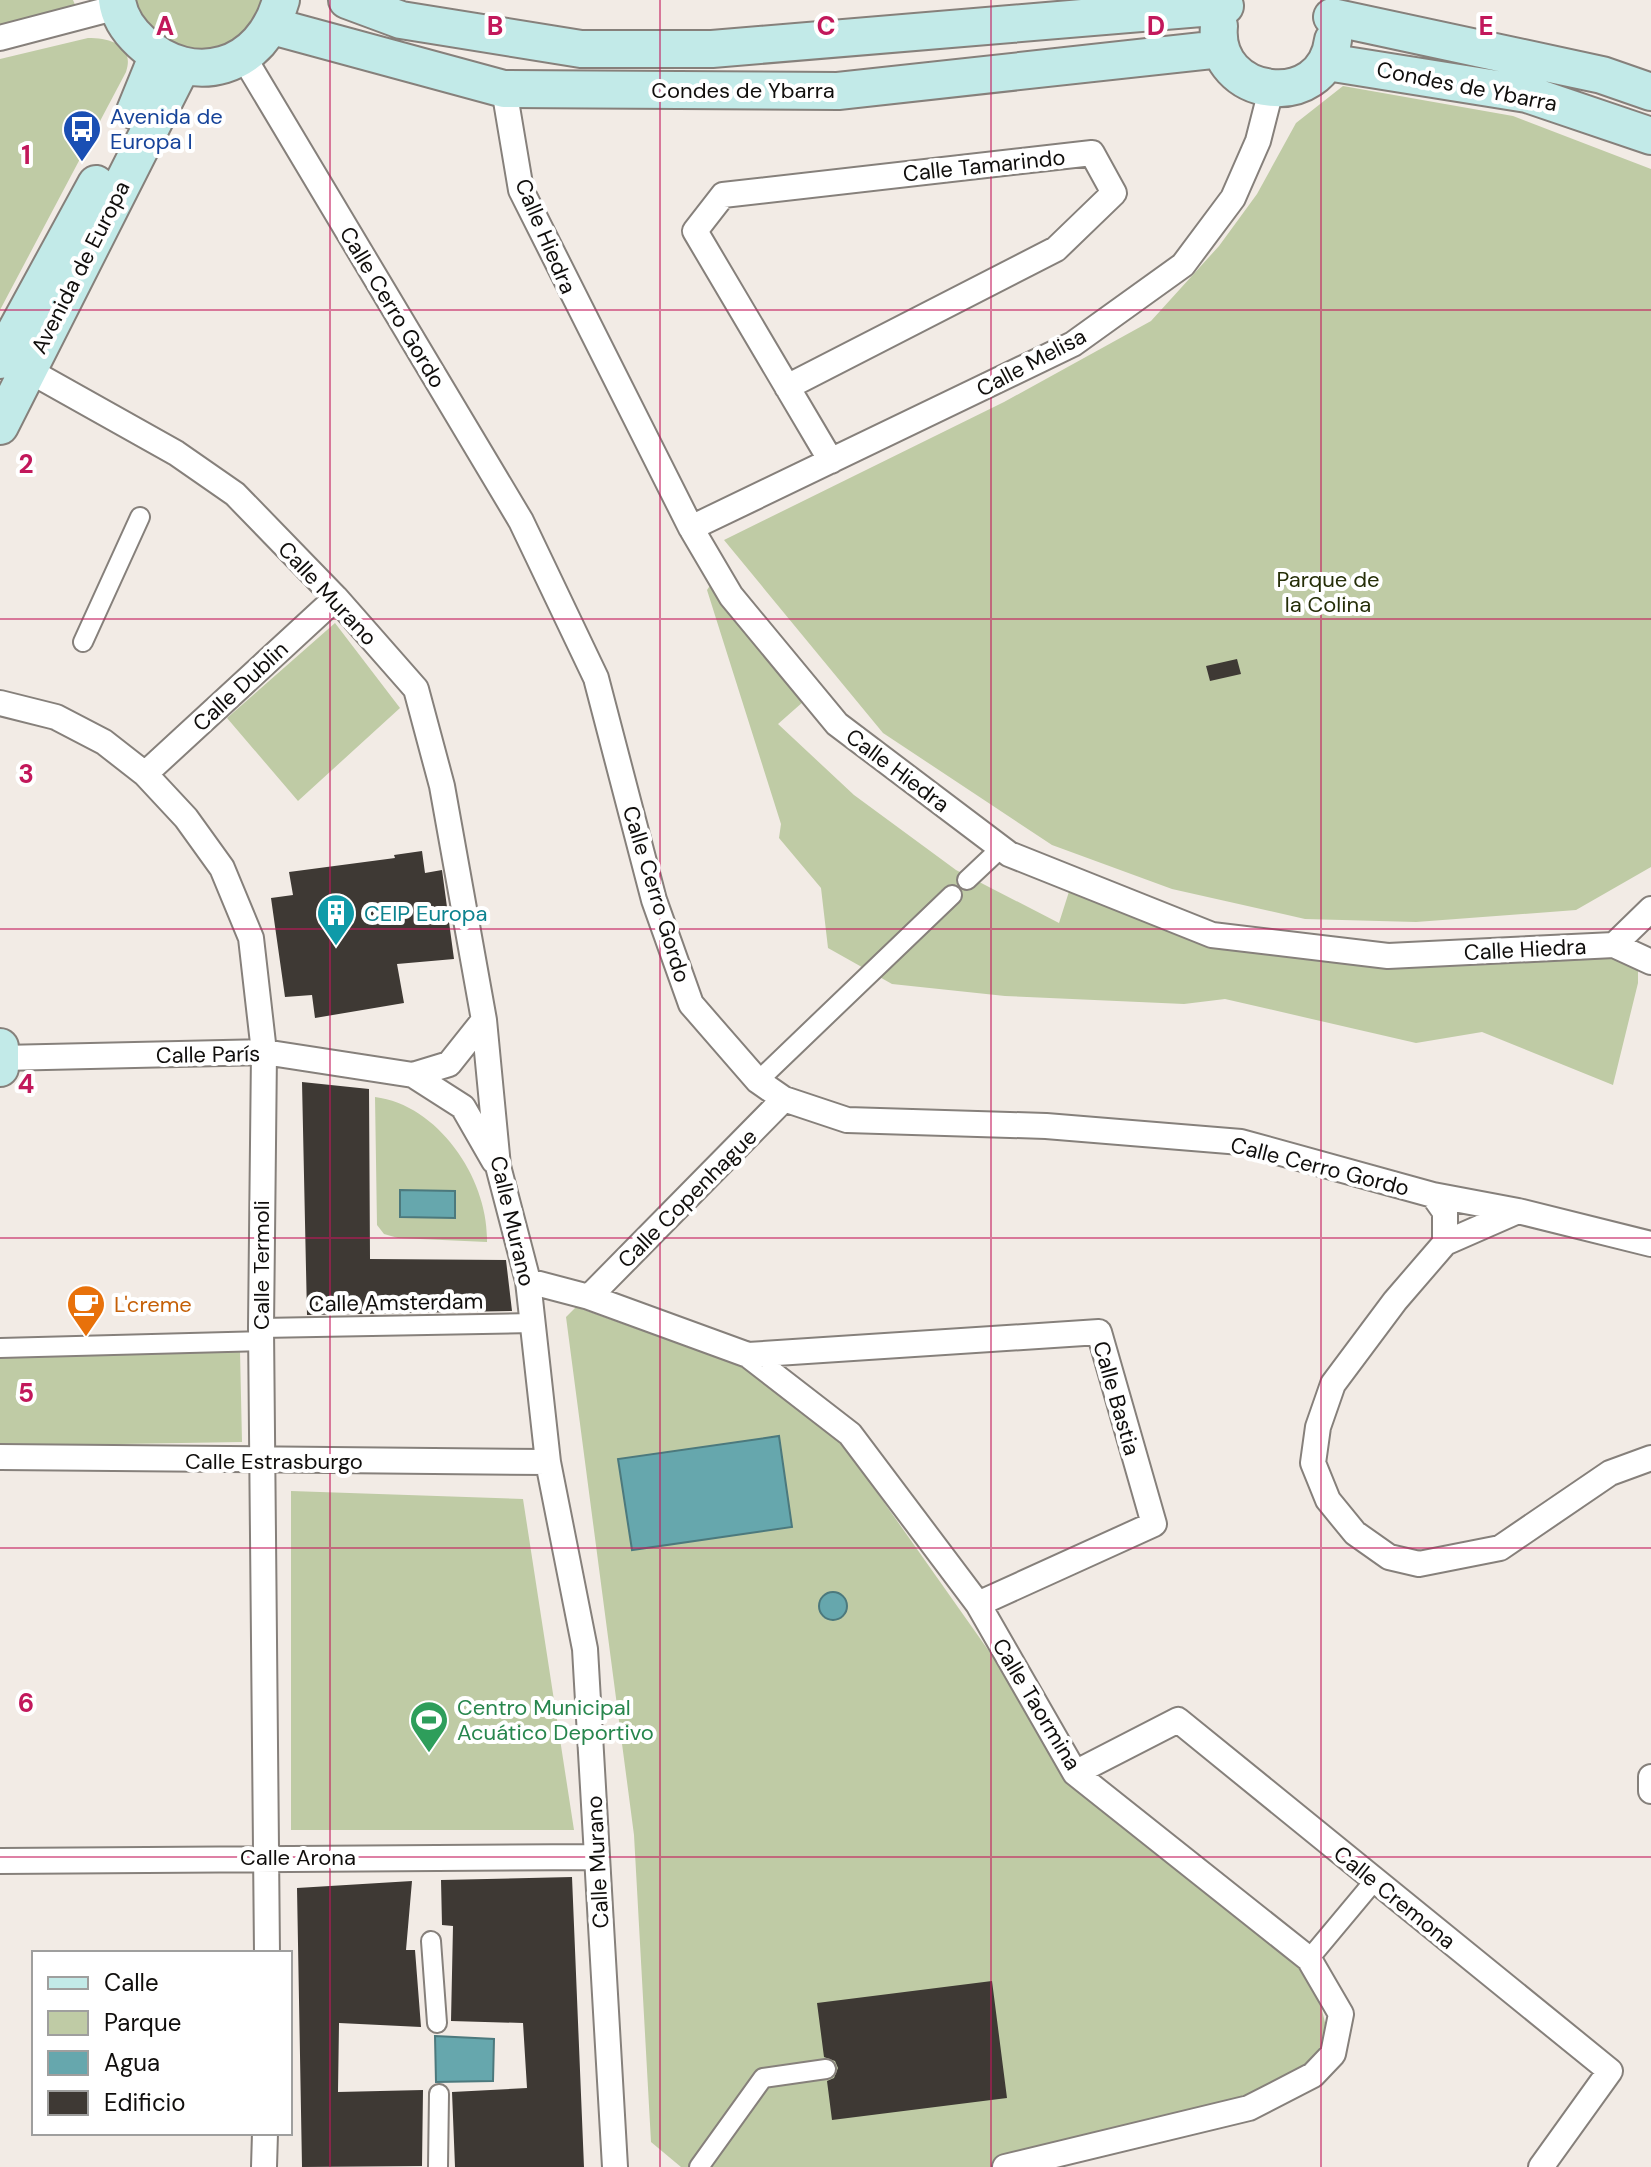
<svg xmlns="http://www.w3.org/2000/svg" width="1651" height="2167" font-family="'DM Sans',sans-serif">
<rect width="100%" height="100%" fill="#f2ebe5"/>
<path fill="#bfcba5" d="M0 0H73L76 7 0 26Z
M117 0H281L272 26 195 69Z
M88 38C110 38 135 45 126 72L0 310V59Z
M1343 86 1513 116 1651 169V867L1576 910 1416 922 1305 919 1172 889 1052 845 883 733 724 540 1004 402 1151 321 1219 246 1257 194 1296 123Z
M718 574 812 694 778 724 854 795 956 870 1059 923 1073 879 1212 935 1388 956 1614 945 1638 958V983L1613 1085 1482 1032 1416 1043 1225 999 1184 1004 1005 996 892 984 828 948 821 888 779 838 781 824 707 590Z
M335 623 400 708 298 801 227 718Z
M375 1097C439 1105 489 1180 487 1242L398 1238 384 1234 377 1225Z
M576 1307 744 1367 840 1440 1075 1773 1309 1959 1333 2054 1249 2108 1005 2167H681L651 2142 634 1835 566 1317Z
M240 1351 242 1442 0 1446V1354Z
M291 1491 523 1499 574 1830H291Z"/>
<path fill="#66a7ad" stroke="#4c797d" stroke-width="2" d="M400 1190 455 1191V1218L400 1217Z
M779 1436 792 1527 632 1550 618 1459Z
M819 1606a14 14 0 1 1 28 0a14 14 0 1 1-28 0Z
M435 2036 494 2039 493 2081 436 2082Z"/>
<path fill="#3e3934" d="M1237 659 1241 674 1210 681 1206 666Z
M422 851 425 873 442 870 454 959 397 964 404 1003 315 1018 312 995 285 997 271 898 293 895 289 872 395 858 394 855Z
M302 1082 369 1089 370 1259 506 1260 512 1311 307 1315Z
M572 1877 584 2167H455L452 2092 527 2088 523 2023 451 2021 453 1926 442 1925 441 1880Z
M412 1881 406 1950H415L421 2027 339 2023 338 2092 423 2090 422 2166 302 2167 297 1888Z
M992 1981 1007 2098 832 2120 827 2081 834 2078 838 2068 835 2061 824 2057 817 2003Z"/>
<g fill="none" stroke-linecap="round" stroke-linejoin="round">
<defs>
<path id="pedestrian" d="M83 642 140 517
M967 880 1001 848
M758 1081 952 895
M261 1328 533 1323
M0 1348 261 1341
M431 1941 437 2023
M1309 1959 1375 1880
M438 2167 439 2094
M699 2167 763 2078 826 2069"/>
<path id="minor" d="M0 38 118 7
M243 56 521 521 596 678 654 900 691 1004 758 1081 784 1099 847 1120 1046 1126 1241 1142 1433 1195 1518 1211 1651 1244
M504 89 521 190 691 528 731 596 837 724 1009 854 1212 935 1388 956 1614 945 1651 962
M28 370 176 453 235 494 336 598 416 689 442 786 484 1020 498 1166 528 1281 548 1462 585 1649 615 2167
M787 387 1056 249 1114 193 1092 153 723 195 695 231 831 461
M691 528 1073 344 1183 265 1233 198 1258 141 1271 90
M0 703 56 717 104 742 145 774 186 818 222 868 251 938 264 1052 261 1328 267 1953
M145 774 336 598
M1614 945 1651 909
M2 1058 264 1052 413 1075 463 1107 494 1161
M413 1075 449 1064 484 1020
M1433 1195 1445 1212V1243
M1518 1211 1445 1243 1395 1301 1333 1384 1318 1427 1313 1463 1328 1500 1355 1533 1389 1557 1419 1564 1500 1548 1610 1473 1651 1458
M528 1281 589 1297 748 1355 850 1434 978 1604 1075 1773 1309 1959 1341 2014 1333 2054 1313 2075 1249 2108 1005 2167
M589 1297 784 1099
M748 1355 1099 1332 1154 1524 978 1604
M0 1457 548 1462
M1075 1773 1178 1720 1610 2071 1541 2167
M1651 1777V1791
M0 1861 597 1857
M264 2167 265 2133"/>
<path id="secondary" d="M117 0C119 17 129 31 141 42 193 90 263 68 281 0
M347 0 401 20 581 49H712L1225 6
M1332 17 1602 75 1651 92
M272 26 504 89 838 91 1221 49
M1219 26C1212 99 1324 113 1333 40
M1327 62 1527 94 1651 136
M135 111 157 57
M0 360 96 184
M0 426 182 66
M0 1047V1068"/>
</defs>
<use href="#pedestrian" stroke="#86807b" stroke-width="22"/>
<use href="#minor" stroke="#86807b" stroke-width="28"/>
<use href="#secondary" stroke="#86807b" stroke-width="40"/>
<use href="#pedestrian" stroke="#fff" stroke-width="18"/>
<use href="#minor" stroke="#fff" stroke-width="24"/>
<use href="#secondary" stroke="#c2eae8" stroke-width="36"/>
</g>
<path fill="none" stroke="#c2185b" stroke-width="2" stroke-opacity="0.55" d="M330 0V2167M660 0V2167M991 0V2167M1321 0V2167M0 310H1651M0 619H1651M0 929H1651M0 1238H1651M0 1548H1651M0 1857H1651"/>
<defs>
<symbol id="bus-pin" viewBox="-11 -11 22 30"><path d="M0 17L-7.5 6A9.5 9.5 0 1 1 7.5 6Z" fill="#1a4fb4" stroke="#fff"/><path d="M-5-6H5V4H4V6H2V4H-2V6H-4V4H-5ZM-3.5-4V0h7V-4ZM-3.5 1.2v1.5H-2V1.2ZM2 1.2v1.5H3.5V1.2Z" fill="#fff"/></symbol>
<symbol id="building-pin" viewBox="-11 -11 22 30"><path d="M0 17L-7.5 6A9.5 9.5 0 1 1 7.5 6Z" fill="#0f9aa8" stroke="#fff"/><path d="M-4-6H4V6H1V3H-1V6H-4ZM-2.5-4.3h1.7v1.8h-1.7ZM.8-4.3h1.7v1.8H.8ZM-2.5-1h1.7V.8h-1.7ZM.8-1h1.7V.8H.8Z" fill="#fff"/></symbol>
<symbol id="cafe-pin" viewBox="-11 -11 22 30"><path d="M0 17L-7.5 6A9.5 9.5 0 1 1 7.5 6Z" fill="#e8710a" stroke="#fff"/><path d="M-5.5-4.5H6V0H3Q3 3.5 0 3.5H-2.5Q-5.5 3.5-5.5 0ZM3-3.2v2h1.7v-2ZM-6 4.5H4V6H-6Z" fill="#fff"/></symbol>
<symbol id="stadium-pin" viewBox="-11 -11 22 30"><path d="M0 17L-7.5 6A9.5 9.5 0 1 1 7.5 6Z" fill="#2e9e5b" stroke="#fff"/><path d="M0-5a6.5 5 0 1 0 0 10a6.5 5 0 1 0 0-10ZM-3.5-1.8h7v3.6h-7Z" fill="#fff"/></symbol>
</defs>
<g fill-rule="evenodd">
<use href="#bus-pin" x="60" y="107" width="44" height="60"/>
<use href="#building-pin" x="314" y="891" width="44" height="60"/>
<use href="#cafe-pin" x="64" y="1282" width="44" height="60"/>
<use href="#stadium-pin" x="407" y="1698" width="44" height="60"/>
</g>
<g text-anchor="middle" stroke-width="8" stroke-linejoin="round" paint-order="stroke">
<g font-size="22" fill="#100e0c" stroke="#fff">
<text transform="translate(1467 86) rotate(11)" y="8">Condes de Ybarra</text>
<text x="743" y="98">Condes de Ybarra</text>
<text transform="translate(984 165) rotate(-6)" y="8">Calle Tamarindo</text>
<text transform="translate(546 236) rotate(67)" y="8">Calle Hiedra</text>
<text transform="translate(80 267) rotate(-63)" y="8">Avenida de Europa</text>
<text transform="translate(393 307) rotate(59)" y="8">Calle Cerro Gordo</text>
<text transform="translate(1031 362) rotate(-28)" y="8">Calle Melisa</text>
<text transform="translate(328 593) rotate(47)" y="8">Calle Murano</text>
<text transform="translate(240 686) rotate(-43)" y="8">Calle Dublin</text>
<text transform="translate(898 770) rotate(37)" y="8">Calle Hiedra</text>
<text transform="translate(657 894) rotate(73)" y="8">Calle Cerro Gordo</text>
<text transform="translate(1525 949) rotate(-3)" y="8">Calle Hiedra</text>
<text transform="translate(208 1054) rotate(-1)" y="8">Calle París</text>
<text transform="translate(1320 1166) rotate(14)" y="8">Calle Cerro Gordo</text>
<text transform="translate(687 1198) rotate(-45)" y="8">Calle Copenhague</text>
<text transform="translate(513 1221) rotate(77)" y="8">Calle Murano</text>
<text transform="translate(261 1265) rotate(-90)" y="8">Calle Termoli</text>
<text transform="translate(396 1302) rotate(-1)" y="8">Calle Amsterdam</text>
<text transform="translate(1117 1398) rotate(74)" y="8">Calle Bastia</text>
<text x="274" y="1469">Calle Estrasburgo</text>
<text transform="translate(1037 1704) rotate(59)" y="8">Calle Taormina</text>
<text x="298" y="1865">Calle Arona</text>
<text transform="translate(597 1862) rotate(-93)" y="8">Calle Murano</text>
<text transform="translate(1395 1897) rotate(39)" y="8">Calle Cremona</text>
</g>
<g font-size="22" fill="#164399" stroke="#fff" text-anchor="start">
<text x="110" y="124">Avenida de<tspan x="110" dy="25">Europa I</tspan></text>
</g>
<g font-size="22" fill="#252e08" stroke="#fff">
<text x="1328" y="587">Parque de<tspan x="1328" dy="25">la Colina</tspan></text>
</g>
<g font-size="22" fill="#0d838f" stroke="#fff" text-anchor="start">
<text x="364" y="921">CEIP Europa</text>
</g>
<g font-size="22" fill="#c56008" stroke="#fff" text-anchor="start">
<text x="114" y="1312">L'creme</text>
</g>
<g font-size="22" fill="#27864d" stroke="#fff" text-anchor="start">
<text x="457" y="1715">Centro Municipal<tspan x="457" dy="25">Acuático Deportivo</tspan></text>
</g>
</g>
<g font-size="26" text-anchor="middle" font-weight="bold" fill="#c2185b" stroke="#fff" stroke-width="8" stroke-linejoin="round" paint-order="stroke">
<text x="165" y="35">A</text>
<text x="495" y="35">B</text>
<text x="826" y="35">C</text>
<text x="1156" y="35">D</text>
<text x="1486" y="35">E</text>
<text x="26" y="164">1</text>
<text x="26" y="473">2</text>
<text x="26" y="783">3</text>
<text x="26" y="1093">4</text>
<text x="26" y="1402">5</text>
<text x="26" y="1712">6</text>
</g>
<rect x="32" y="1951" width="260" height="184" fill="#ffffff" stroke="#9f9f9e" stroke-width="2"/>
<rect x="48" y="1977" width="40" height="12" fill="#c2eae8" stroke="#9f9f9e" stroke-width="2"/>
<text x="104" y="1991" font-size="24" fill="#100e0c">Calle</text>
<rect x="48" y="2011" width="40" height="24" fill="#bfcba5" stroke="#9f9f9e" stroke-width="2"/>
<text x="104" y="2031" font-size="24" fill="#100e0c">Parque</text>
<rect x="48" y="2051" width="40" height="24" fill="#66a7ad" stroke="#9f9f9e" stroke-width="2"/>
<text x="104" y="2071" font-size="24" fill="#100e0c">Agua</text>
<rect x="48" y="2091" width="40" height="24" fill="#3e3934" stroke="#9f9f9e" stroke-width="2"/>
<text x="104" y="2111" font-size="24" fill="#100e0c">Edificio</text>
</svg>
